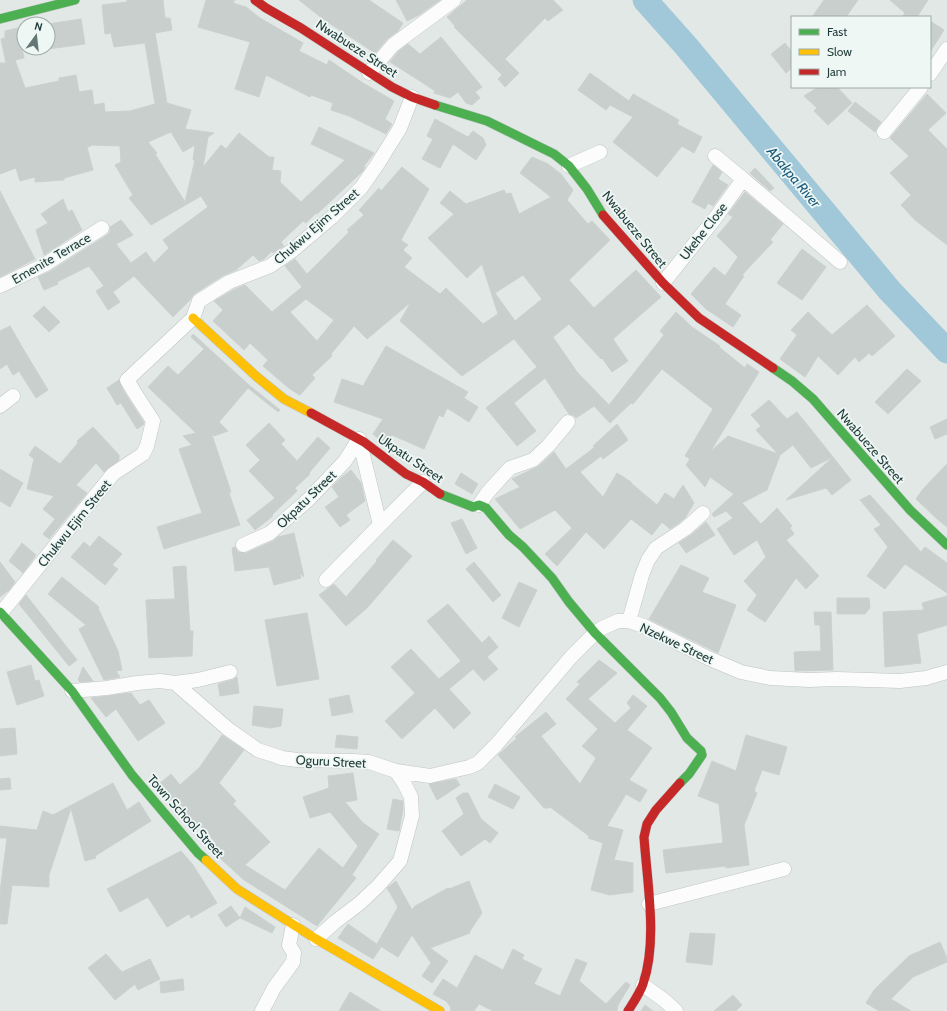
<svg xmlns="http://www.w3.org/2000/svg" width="947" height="1011" font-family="Cabin,sans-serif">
<rect width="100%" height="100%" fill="#e2e8e6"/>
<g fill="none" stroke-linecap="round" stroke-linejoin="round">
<path stroke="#a0c8d9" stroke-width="25" d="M645 0 686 46 890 291 947 351"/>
</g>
<path fill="#c9cfcd" stroke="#cbd1cf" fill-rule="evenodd" d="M127 0H163L165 18H170L172 30 155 33 167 103 191 110 185 129 214 133 208 137 203 167 221 145 226 149 239 133 269 157H274L272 170 281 171 280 182 301 202 345 160 311 144 319 127 374 153 364 166 365 167 363 171 317 214 316 213 306 223 303 221 281 242 284 246 273 253 272 251 264 259 259 261 253 255 236 270 224 275 194 294 190 300 173 317 134 276 113 292 120 302 108 310 96 291 104 286 89 266 57 282 58 284 44 290 38 277 49 272 107 235 110 232V227L121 220 133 235 116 244 131 263 146 252 154 263 169 248 163 240 208 207 201 196 151 225 129 198 133 195 115 165 121 162 120 146 91 145V146L87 147 93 170 64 178V180L35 182V177L20 181 16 168 0 174V63H6L1 39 5 38V31L18 28 24 58 15 60 25 88 59 81V78L76 75 79 92 92 90 94 105 104 103 105 112 130 111 155 104 145 43 114 47 111 33 105 34 102 5 127 2ZM171 132 183 152 195 145 193 160H195L185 202 155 154 157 153 148 142Z
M206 0H235L233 3 246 7 260 18 303 43 299 51 327 65 329 60 363 83 394 101 385 119 392 124 386 134 349 116 331 110 333 103 311 95 310 97 266 75 259 97 235 89 250 42 198 27Z
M299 0H369L403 23 398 31 387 39 375 53 323 19Z
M396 0H440L419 15 407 21Z
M467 0H553L563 10 548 21 545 18 505 59 519 73 505 87 498 79 502 75 454 27 455 26 447 17Z
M824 0H858L846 17H812Z
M890 0H928L917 17H902L905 13Z
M81 19 85 44 48 49V24Z
M930 21 944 30 930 52Z
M441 37 482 87 475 92 480 98 472 105 466 103 458 92 450 98 434 93 435 91 423 83 390 62 399 51 408 44 420 54Z
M785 43 792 52V68L786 73 771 54Z
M590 73 629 101 633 94 679 120 677 124 702 137 694 153 682 146 657 177 613 142 633 117 610 105 606 110 578 90Z
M818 87H837L852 103 828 125 814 111 817 108 804 96Z
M927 94 946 113 928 130 947 149V245L915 220 901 205 911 195 890 173 909 156 890 138Z
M855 102 881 122 875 132 848 111Z
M435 119 468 137 473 131 483 138 486 145 476 160 453 144 440 168 422 159 433 139 427 136Z
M532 157 548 164 561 174 573 190 567 200 588 224 592 221 610 240 569 280 594 308 636 270 661 297 613 339 628 361 612 372 602 358 601 359 569 324 553 337 577 372 609 405 664 335 660 331 676 312 692 327 720 346 719 347 745 368 747 364 759 372 710 452 728 436 778 454 756 430 761 426 751 415 769 400 787 419 797 412 833 457 811 468 793 445 780 455 767 490 742 503 761 524 777 508 792 526 790 528 794 534 786 540 819 576 806 589 796 578 765 622 747 610 757 595 744 581 766 557 757 540 734 555 717 529 733 518 726 511 714 517 712 514 734 494 710 477 705 487 686 465 690 459 685 456 713 409 662 369 633 404 631 403 610 423 594 406 576 418 573 415 569 414 545 378 514 403 536 431 517 446 486 408 537 367 514 339 462 376 400 321 411 302 367 339 359 331 360 330 359 331 354 326 331 354 332 356 312 375 315 378 300 395 290 389 263 366 268 360 250 343 244 350 213 321 223 310 214 301 233 290 245 285 272 312 302 287 285 266 295 259 307 274 349 232 347 230 364 215 359 210 379 188 381 191 402 167 429 189 401 240 408 245 403 250 412 258 404 267 440 294 446 288 483 324 498 314 482 264 467 278 428 238 454 214 440 203 450 191 466 204 504 190 506 194 511 193 519 214 551 197 520 173ZM523 275 542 299 515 321 495 293ZM306 299 334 320 317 341 290 312Z
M713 165 722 172 718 179 728 185 713 206 708 203 705 209 692 202Z
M755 168 774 188 770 191 750 173Z
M0 191 35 259 0 277Z
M745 192 783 224 770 240 773 242 742 275 744 276 725 304 741 315 733 327 706 309 691 294 714 267 725 276 738 257 717 236 733 217 728 214Z
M63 199 68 212 72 210 82 230 44 255 36 230 48 223 41 214Z
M802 249 826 267 802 300 777 283Z
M867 305 895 336 872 356 869 353 859 362 855 357 838 375 818 356 805 377 780 359 797 335 791 330 808 312 832 335Z
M44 306 60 322 49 332 33 316Z
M10 326 25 352 48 390 36 398 19 371 13 375 7 364 0 369V331Z
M193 334 249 385 280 410 278 412 248 388 219 422 228 431 214 436 211 432 231 492 229 493 240 525 164 549 157 527 202 513 179 449 192 445 183 436 196 433 148 387 168 366 178 375 204 349 191 337Z
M386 346 468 392 464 398 478 407 469 422 447 408 443 417 439 415 424 449 392 435 385 444 373 434 383 419 334 402 342 379 363 386Z
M907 369 921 381 888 414 875 402Z
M119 380 123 390 144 423 143 425 137 429 121 403 117 405 107 388Z
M947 419V434L935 439 930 427Z
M269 423 285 440 281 444 297 461 318 437 330 448 309 473 310 474 295 488 297 491 272 515 273 516 255 530 247 520 275 498 249 471 260 460 246 445Z
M617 424 628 440 603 459 601 456 580 472 603 497 617 473 631 482V483L657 505 665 493 674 499 683 485 694 503 685 518 680 522 670 529 662 522 652 535 631 519 604 549 586 532 557 566 545 554 572 528 555 510 520 529 495 499 520 487 512 479 539 466 554 452 566 469 595 447 593 446Z
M93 427 119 455V460L104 472 96 463 76 485 87 493 49 539 43 534 55 519 43 509 54 496 27 489 34 459 29 455 35 446 60 464 78 443 77 441Z
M833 457 851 480 832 495 826 488 786 500Z
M947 464V527L936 518 916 499 923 489Z
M0 469 23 483 10 507 0 501Z
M351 470 361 483 365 501 346 515 350 520 340 527 325 507 339 497 332 487 342 477Z
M461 473 478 484 472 494 455 484Z
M870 495 921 552 925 547 947 563V593L905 564 885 589 867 576 888 547 874 529 881 525 860 500Z
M462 519 477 548 466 554 451 523Z
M706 522 715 535 686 553 679 543 691 535Z
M294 533 304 577 300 573 301 578 274 585 269 567 235 571 232 548 235 547 238 552 246 553 273 541 278 537Z
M99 536 122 554 112 565 118 569 105 585 71 557 84 542 90 547Z
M393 540 412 556 367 608 346 626 319 595 334 584 346 597 377 561 376 560Z
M22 543 36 555 23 573 9 561Z
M0 562 15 582 9 590 0 597Z
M474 562 501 595 493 602 466 569Z
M681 565 709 578 702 592 736 605 718 653 649 619Z
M186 566 190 631H193L192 656 149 658 146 600 175 599 173 567Z
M62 577 99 607 98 608 118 651 122 670 116 671 120 677 104 680 79 629 86 625 48 594Z
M519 582 537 590 519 627 502 618Z
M26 595 77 660 69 666 19 604Z
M947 596V625L917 634 921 663 885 667 883 612 924 610 922 603Z
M837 598H869L870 608 865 614H837Z
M448 604 482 643 489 636 498 647 487 657 498 669 484 681 473 669 449 689 471 713 454 729 435 708 402 739 385 721 415 693 391 667 411 649 439 679 461 661 427 621Z
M814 612H831L833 670 795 671 794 652 821 651 820 625H815Z
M307 613 319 679 277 686 265 620Z
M599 660 617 673 588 699 615 723 631 708 627 703 633 695 647 706 627 730 652 748 629 780 647 790 640 802 626 794 607 826 623 830 614 860 633 863V892L610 895 591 890 603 843 588 838 589 836 550 807 548 808H544L498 755 517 738 515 737 546 712 556 724 541 736 580 784 596 758 582 746 598 729 566 699 580 684 577 682Z
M31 665 35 681 39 680 44 696 17 705 7 672Z
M83 667 93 681 80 682 78 680Z
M237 677 239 693 220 696 218 684 232 680Z
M131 693 140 705 149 700 165 723 138 741 116 709 106 717 91 698Z
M349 695 353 712 332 716 329 699Z
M254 706 283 709 281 726 270 728 252 725Z
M15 728 17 754 0 756V729Z
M222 735 244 750 219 783 236 801 233 804 270 842 245 865 285 890 319 848 343 868 358 846 330 812 310 818 303 797 329 788 328 776 353 773 357 800 345 802 363 823 379 834 352 875 356 878 317 926 244 880 210 849 216 843 200 825 198 827 178 805 177 807 158 785 171 774 180 785 199 768Z
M337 735 358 737 357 749 335 747Z
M746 735 787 747 779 775 762 770 754 791 757 793 744 825 749 865 726 868V866L666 873 663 850 723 843 719 804 698 796 712 761 736 771Z
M10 778 11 789 0 790V779Z
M456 779 460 785 437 800 429 784Z
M113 783 127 810 139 802 151 821 95 856 96 858 85 861 71 808 49 875V887L12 885 7 924H0V892L7 838H0V826L37 830 43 811 53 815Z
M495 784 520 797 513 809 488 797Z
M463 793H468L481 819 498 833 490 843 485 839 461 856 442 831 464 814 456 798Z
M393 799 403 801V809L399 831 387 829Z
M181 851 193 865 217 903 191 918 189 914 167 927 148 897 120 912 107 889Z
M396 881 412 910 415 906 448 888 449 889 469 881 482 913 470 931V933L430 948 448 961 432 983 422 976 431 963 412 935 398 957 377 944 398 907 387 888Z
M231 906 240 918 226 927 218 915Z
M245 907 275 927 272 933 240 918Z
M348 924 381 947 373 959 338 938Z
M690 933 715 934 712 965 686 962Z
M940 942 947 958V962L913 977 891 999 911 1011H879L866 1003 874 990 909 956Z
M513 949 524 955 522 959 542 969 534 984 560 996 576 959 587 963 579 981 606 1004 626 982 630 985 618 1005 617 1011H493L479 1004 474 1011H451L450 1006 446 1001 433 994 443 979 457 988 475 955 503 970Z
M106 954 122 972 150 959 160 979 138 990 135 984 115 1000 88 968Z
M183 979 184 990 161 993 160 982Z
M350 992 381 1011H339Z
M733 995 742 1005 736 1011H714Z
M645 1005 653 1011H641Z"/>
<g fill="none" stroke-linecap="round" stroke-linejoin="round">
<defs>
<path id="street" d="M369 73 393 45 454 0
M930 74 947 49
M884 132 921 87
M569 166 600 152
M743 179 840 262
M663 283 716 217 743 179 715 156
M0 286 44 265 102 228
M0 406 13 396
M359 439 380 525
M479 505 488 492 510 468 533 460 548 446 568 422
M243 545 270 533 309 499 345 461 359 439
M326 580 380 525 423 482
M1 613 113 474 143 454 147 446 153 421C144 407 135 394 127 380L193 318 199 301 229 282 270 266 293 250 332 217 361 188 377 165 400 128 412 97
M629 621 642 575 648 560 656 548 685 529 703 513
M175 683 198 680 230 672
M72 691 107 688 137 683 160 681 175 683 228 729 258 750 282 758 297 760 354 761 369 762 396 771 404 783 411 797 412 816 400 861 378 886 360 903 335 922 316 939
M396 771 430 776 469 767 478 763 496 745 571 657 595 633 602 628 618 621H629L644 626 708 658 741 672 770 678 809 680 837 679 900 681 926 678 947 672
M649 904 784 869
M643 985 664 1000 676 1011
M262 1011 274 988 293 962 294 953 289 945 293 925"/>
<path id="fast" d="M0 19 75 0
M435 105 487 121 554 154 569 166 587 189 603 215
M773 368 792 381 813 399 910 510 947 545
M440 494 473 507 479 505 486 508 509 535 523 547 552 578 569 602 595 633 660 698 671 712 687 738 701 751 702 755 689 774 680 783
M0 612 72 691 132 775 198 853 206 860"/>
<path id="slow" d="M193 318 257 377 284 399 311 413
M206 860 237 889 316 939 440 1011"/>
<path id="jam" d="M255 0 266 8 301 28 392 87 412 97 435 105
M603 215 663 283 699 318 773 368
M311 413 364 442 406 474 423 482 440 494
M628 1011C633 1003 640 993 643 984 658 941 647 882 644 837L647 824 656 810 680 783"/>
</defs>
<use href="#street" stroke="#bfc5c3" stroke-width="15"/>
<use href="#fast" stroke="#bdc6c4" stroke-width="10"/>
<use href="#slow" stroke="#bdc6c4" stroke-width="10"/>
<use href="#jam" stroke="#bdc6c4" stroke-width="10"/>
<use href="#street" stroke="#fbfcfb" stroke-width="14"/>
<use href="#fast" stroke="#4caf50" stroke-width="9"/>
<use href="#slow" stroke="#ffc107" stroke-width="9"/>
<use href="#jam" stroke="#c62828" stroke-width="9"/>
</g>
<g text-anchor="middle" stroke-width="3.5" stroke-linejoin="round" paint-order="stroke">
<g font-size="13" fill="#1f3b38" stroke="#eff7f5">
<text transform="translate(357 48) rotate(33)" y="5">Nwabueze Street</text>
<text transform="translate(316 226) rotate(-41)" y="5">Chukwu Ejim Street</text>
<text transform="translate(635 229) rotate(51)" y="5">Nwabueze Street</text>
<text transform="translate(703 231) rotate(-52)" y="5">Ukehe Close</text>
<text transform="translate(51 258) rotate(-30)" y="5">Emenite Terrace</text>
<text transform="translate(871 446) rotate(49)" y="5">Nwabueze Street</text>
<text transform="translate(411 458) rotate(34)" y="5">Ukpatu Street</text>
<text transform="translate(306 499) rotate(-44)" y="5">Okpatu Street</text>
<text transform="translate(74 523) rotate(-51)" y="5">Chukwu Ejim Street</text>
<text transform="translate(677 643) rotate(25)" y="5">Nzekwe Street</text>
<text transform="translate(331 761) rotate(3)" y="5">Oguru Street</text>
<text transform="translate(186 816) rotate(48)" y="5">Town School Street</text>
</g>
<g font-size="14" font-style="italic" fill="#175979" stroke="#eff7f5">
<text transform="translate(794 177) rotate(50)" y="5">Abakpa River</text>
</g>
</g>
<rect x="791" y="16" width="140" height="72" fill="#eff7f5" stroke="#9caca9"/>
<rect x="799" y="29" width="20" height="6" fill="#4caf50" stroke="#9caca9"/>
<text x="827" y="36" font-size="12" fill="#1f3b38">Fast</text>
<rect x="799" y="49" width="20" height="6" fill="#ffc107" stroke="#9caca9"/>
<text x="827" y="56" font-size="12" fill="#1f3b38">Slow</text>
<rect x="799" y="69" width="20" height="6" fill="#c62828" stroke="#9caca9"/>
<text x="827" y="76" font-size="12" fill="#1f3b38">Jam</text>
<g transform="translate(36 36) rotate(15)"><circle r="19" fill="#eff7f5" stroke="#9caca9"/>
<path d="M0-3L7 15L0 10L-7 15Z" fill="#637875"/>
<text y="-6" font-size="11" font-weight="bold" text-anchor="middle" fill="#1f3b38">N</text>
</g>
</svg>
